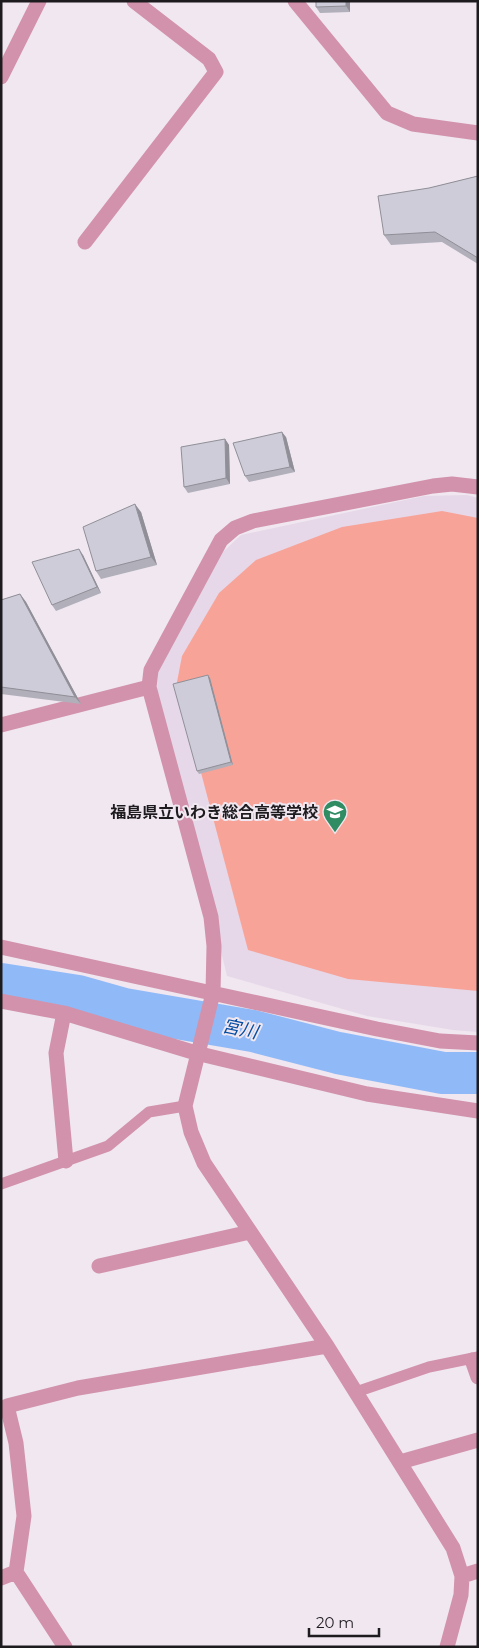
<svg xmlns="http://www.w3.org/2000/svg" width="479" height="1648" font-family="Montserrat,'Noto Sans JP',sans-serif">
<rect width="100%" height="100%" fill="#f0e7f1"/>
<path fill="#e6d8e8" d="M467 495 478 498V1032L453 1030 367 1016 227 976 157 690 158 671 223 552 241 535 424 496Z"/>
<path fill="#f8a398" d="M442 511 478 518V991L348 979 248 950 177 682 182 656 219 593 256 560 342 527Z"/>
<g fill="none" stroke-linecap="round" stroke-linejoin="round">
<path stroke="#90baf7" stroke-width="42" d="M1 984 78 996 124 1009 253 1031 338 1053 443 1073H478"/>
<path stroke="#d292ab" stroke-width="11" d="M1 1184 108 1146 149 1112 185 1106
M356 1392 429 1367 478 1357"/>
<path stroke="#d292ab" stroke-width="15" d="M295 1 387 113 413 124 478 133
M1 77 39 1
M85 242 216 72 209 59 134 1
M1 725 149 687
M1 947 377 1029 440 1041 478 1043
M1 1001 64 1013 196 1053 367 1094 478 1111
M64 1013 56 1053 66 1161
M99 1266 250 1232
M472 1360 478 1377
M400 1462 478 1440
M462 1576 478 1571
M1 1578 16 1572
M65 1647 16 1572 24 1516 16 1443 7 1406 78 1388 327 1346
M447 1647 461 1595 462 1576 453 1548 327 1346 204 1163 191 1132 185 1106 213 993 214 946 211 917 149 687 151 670 221 540 235 528 253 521 433 486 452 484 478 487"/>
</g>
<path fill="#b0afba" d="M350 1V12L320 13 316 7Z
M478 176V264L442 242 391 245 384 235 429 188Z
M286 437 295 472 249 482 245 476Z
M225 439 229 445 230 484 188 493 184 487Z
M141 512 157 565 101 579 96 571Z
M83 555 101 593 56 611 52 605Z
M20 594 26 602 81 704 1 694V600Z
M210 678 233 765 199 774 197 771Z"/>
<path fill="#908f97" d="M346 1H350V12L346 6Z
M282 432 286 437 295 472 290 467Z
M225 439 229 445 230 484 226 478Z
M135 504 141 512 157 565 151 557Z
M79 549 83 555 101 593 97 587Z
M20 594 26 602 81 704 75 697Z
M208 675 210 678 233 765 231 762Z"/>
<path fill="#cdccd8" stroke="#908f97" d="M316 1H346V6L316 7Z
M478 176V258L435 232 384 235 378 196 429 188Z
M282 432 290 467 245 476 233 443Z
M225 439 226 478 184 487 181 447Z
M135 504 151 557 96 571 83 527Z
M79 549 97 587 52 605 32 562Z
M20 594 75 697 1 687V600Z
M208 675 231 762 197 771 173 684Z"/>
<defs>
<symbol id="school-pin" viewBox="-11 -11 22 30"><path d="M0 17L-7.5 6A9.5 9.5 0 1 1 7.5 6Z" fill="#308c62" stroke="#f0e7f1"/><path d="M0-5L7-2L0 1L-7-2ZM-4 1L0 2.5L4 1V4Q0 6-4 4Z" fill="#fff"/></symbol>
</defs>
<g fill-rule="evenodd">
<use href="#school-pin" x="321" y="798" width="28" height="38"/>
</g>
<g text-anchor="middle" stroke-width="4" stroke-linejoin="round" paint-order="stroke">
<g font-size="16" font-weight="bold" fill="#1e1b1e" stroke="#f0e7f1" text-anchor="end">
<text x="318" y="818">福島県立いわき総合高等学校</text>
</g>
<g font-size="18" font-style="italic" fill="#054da3" stroke="#f0e7f1">
<text transform="translate(240 1029) rotate(12)" y="6">宮川</text>
</g>
</g>
<rect width="479" height="1648" fill="none" stroke="#1e1b1e" stroke-width="5"/>
<path d="M309 1628v8h70v-8" fill="none" stroke="#1e1b1e" stroke-width="2.5"/>
<text x="316" y="1628" font-size="15" fill="#1e1b1e" stroke="#f0e7f1" stroke-width="4" paint-order="stroke">20 m</text>
</svg>
